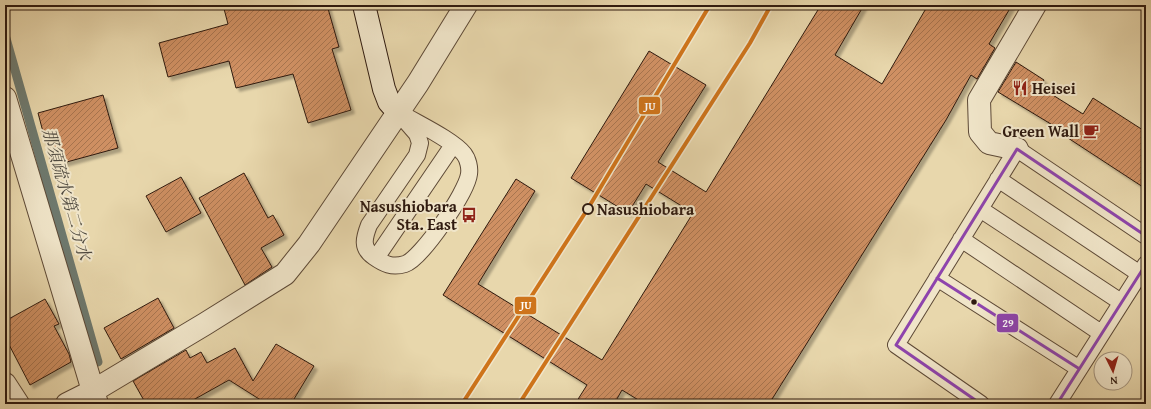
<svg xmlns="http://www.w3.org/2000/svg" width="1151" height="409" font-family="'Gentium Book Plus','Noto Serif JP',serif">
<defs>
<pattern id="building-hatch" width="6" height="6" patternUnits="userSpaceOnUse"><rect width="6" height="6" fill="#cf9063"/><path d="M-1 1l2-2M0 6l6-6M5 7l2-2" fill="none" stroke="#a87550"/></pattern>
<filter id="shadow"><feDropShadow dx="3.5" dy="3.5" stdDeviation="1" flood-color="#0004"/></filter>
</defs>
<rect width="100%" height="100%" fill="#e8d7ac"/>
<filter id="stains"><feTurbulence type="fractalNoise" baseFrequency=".005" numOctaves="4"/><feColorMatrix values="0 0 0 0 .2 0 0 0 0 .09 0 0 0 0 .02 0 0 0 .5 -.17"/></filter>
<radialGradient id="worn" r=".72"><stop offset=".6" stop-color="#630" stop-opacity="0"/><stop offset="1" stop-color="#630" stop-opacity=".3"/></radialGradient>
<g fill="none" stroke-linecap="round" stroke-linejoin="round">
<path stroke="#6e796e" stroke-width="9" d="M5 35 98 362"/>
</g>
<path fill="url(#building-hatch)" stroke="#2f1a0f" filter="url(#shadow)" d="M223 5H327L339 47 332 49 351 110 308 123 293 74 236 88 229 61 168 77 159 43 228 24Z
M821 5H864L835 55 882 84 928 5H1012L989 44 995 48 977 79 971 75 946 120 769 404H645L622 390 614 404H575L587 385 443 295 516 179 535 191 478 284 602 360 693 213 646 184 628 213 571 178 649 51 706 85 658 162 706 192Z
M1016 62 1044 80 1040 87 1083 114 1093 98 1146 132V189L1068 138 1069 135 998 92Z
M103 95 118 148 52 166 38 113Z
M244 173 268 218 273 215 284 235 261 248 272 267 245 285 199 198Z
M181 177 201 213 166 232 146 196Z
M158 298 174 328 121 359 104 328Z
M45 299 59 324 54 326 69 354 71 362 30 385 5 337V321Z
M276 344 314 366 291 404H267L229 380 186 404H146L133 381 186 350 190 358 201 352 207 363 235 348 253 381Z"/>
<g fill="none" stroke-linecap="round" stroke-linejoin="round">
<defs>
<path id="service" d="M397 111C414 122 452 139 464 154 468 159 470 168 469 174 467 192 421 259 405 264 392 268 384 264 374 257 361 248 364 238 369 225L417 155 420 143 417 134Z
M998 179 1140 274
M980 209 1121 302
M961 239 1101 333
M376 258 453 145
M937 278 1078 368
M981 404 896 345 1017 149 1146 236
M1057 404 1146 264"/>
<path id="minor" d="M5 98 97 404
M1017 149 989 143 980 132 979 100 1035 5
M5 384 18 404
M67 404 93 391 205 324 285 274 309 244 418 83 466 5"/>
<path id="secondary" d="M364 5 384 89 389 102 397 111"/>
</defs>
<use href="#service" stroke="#5d4936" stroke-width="18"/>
<use href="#minor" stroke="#5d4936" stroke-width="24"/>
<use href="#secondary" stroke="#2f1a0f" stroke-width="24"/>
<use href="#service" stroke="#f0e5c9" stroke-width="16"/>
<use href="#minor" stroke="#f0e5c9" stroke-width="22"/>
<use href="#secondary" stroke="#f0e5c9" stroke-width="22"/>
<defs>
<path id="bus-1" d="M937 278 1078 368
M981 404 896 345 1017 149 1146 236
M1057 404 1146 264"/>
</defs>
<use href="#bus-1" stroke="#f0e5c9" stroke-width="6"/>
<use href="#bus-1" stroke="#8e44ad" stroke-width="3"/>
<defs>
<path id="rail-1" d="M462 404 587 210 710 5
M519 404 750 43 771 5"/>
</defs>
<use href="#rail-1" stroke="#f0e5c9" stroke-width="7"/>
<use href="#rail-1" stroke="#ce741b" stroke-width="4"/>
</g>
<defs>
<symbol id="restaurant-bare" viewBox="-9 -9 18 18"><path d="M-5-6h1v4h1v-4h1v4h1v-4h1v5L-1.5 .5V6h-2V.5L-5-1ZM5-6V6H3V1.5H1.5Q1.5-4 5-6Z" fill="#8f2418" stroke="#f0e5c9" stroke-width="2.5" paint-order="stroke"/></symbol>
<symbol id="cafe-bare" viewBox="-9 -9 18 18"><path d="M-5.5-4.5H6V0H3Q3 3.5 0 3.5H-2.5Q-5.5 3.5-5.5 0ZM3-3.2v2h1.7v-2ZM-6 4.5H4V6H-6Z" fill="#8f2418" stroke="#f0e5c9" stroke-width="2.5" paint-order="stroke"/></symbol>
<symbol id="bus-bare" viewBox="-9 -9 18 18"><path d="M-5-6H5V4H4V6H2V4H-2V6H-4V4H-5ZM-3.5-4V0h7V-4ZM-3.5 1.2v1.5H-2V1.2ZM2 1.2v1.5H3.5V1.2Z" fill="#8f2418" stroke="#f0e5c9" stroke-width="2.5" paint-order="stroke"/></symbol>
</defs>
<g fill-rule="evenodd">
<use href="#restaurant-bare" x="1009" y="77" width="22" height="22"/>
<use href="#cafe-bare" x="1080" y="120" width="22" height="22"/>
<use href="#bus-bare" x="458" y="204" width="22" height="22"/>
</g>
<circle fill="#f0e5c9" stroke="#2f1a0f" stroke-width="2" cx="588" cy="209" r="5"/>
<circle fill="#2f1a0f" stroke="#f0e5c9" stroke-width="1.5" cx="974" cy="302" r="3.5"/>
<g text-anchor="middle" stroke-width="4" stroke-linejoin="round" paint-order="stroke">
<g font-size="16" font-weight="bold" fill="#2f1a0f" stroke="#f0e5c9" text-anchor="end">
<text x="1032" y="94" text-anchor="start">Heisei</text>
<text x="1079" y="137">Green Wall</text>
<text x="457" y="212">Nasushiobara<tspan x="457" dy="18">Sta. East</tspan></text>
</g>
<g font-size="16" font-weight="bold" fill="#2f1a0f" stroke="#f0e5c9" text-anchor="start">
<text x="597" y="215">Nasushiobara</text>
</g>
<g font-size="17" font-style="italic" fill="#4e493f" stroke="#f0e5c9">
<text transform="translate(67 194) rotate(74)" y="6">那須疏水第二分水</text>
</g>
</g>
<g stroke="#f0e5c9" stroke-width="1.5">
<rect x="638" y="96" width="23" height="19" rx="4" fill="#ce741b"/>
<rect x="514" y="296" width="23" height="19" rx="4" fill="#ce741b"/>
<rect x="996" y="313" width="23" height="20" rx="4" fill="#8e44ad"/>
</g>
<g font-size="11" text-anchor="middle" font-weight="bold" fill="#fff">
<text x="650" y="110">JU</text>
<text x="526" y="309">JU</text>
<text x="1008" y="327">29</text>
</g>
<rect width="1151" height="409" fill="none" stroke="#e8d7ac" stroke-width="20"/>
<rect x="6" y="6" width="1139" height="397" fill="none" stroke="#2f1a0f" stroke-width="2"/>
<rect x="10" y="10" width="1131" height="389" fill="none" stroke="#2f1a0f"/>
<g transform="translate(1113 371) rotate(175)"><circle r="19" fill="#f0e5c9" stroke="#a3947f"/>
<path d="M0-3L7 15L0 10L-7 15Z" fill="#8f2418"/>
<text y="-6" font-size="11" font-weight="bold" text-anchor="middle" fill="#2f1a0f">N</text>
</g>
<rect width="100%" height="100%" filter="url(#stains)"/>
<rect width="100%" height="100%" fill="url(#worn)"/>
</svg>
